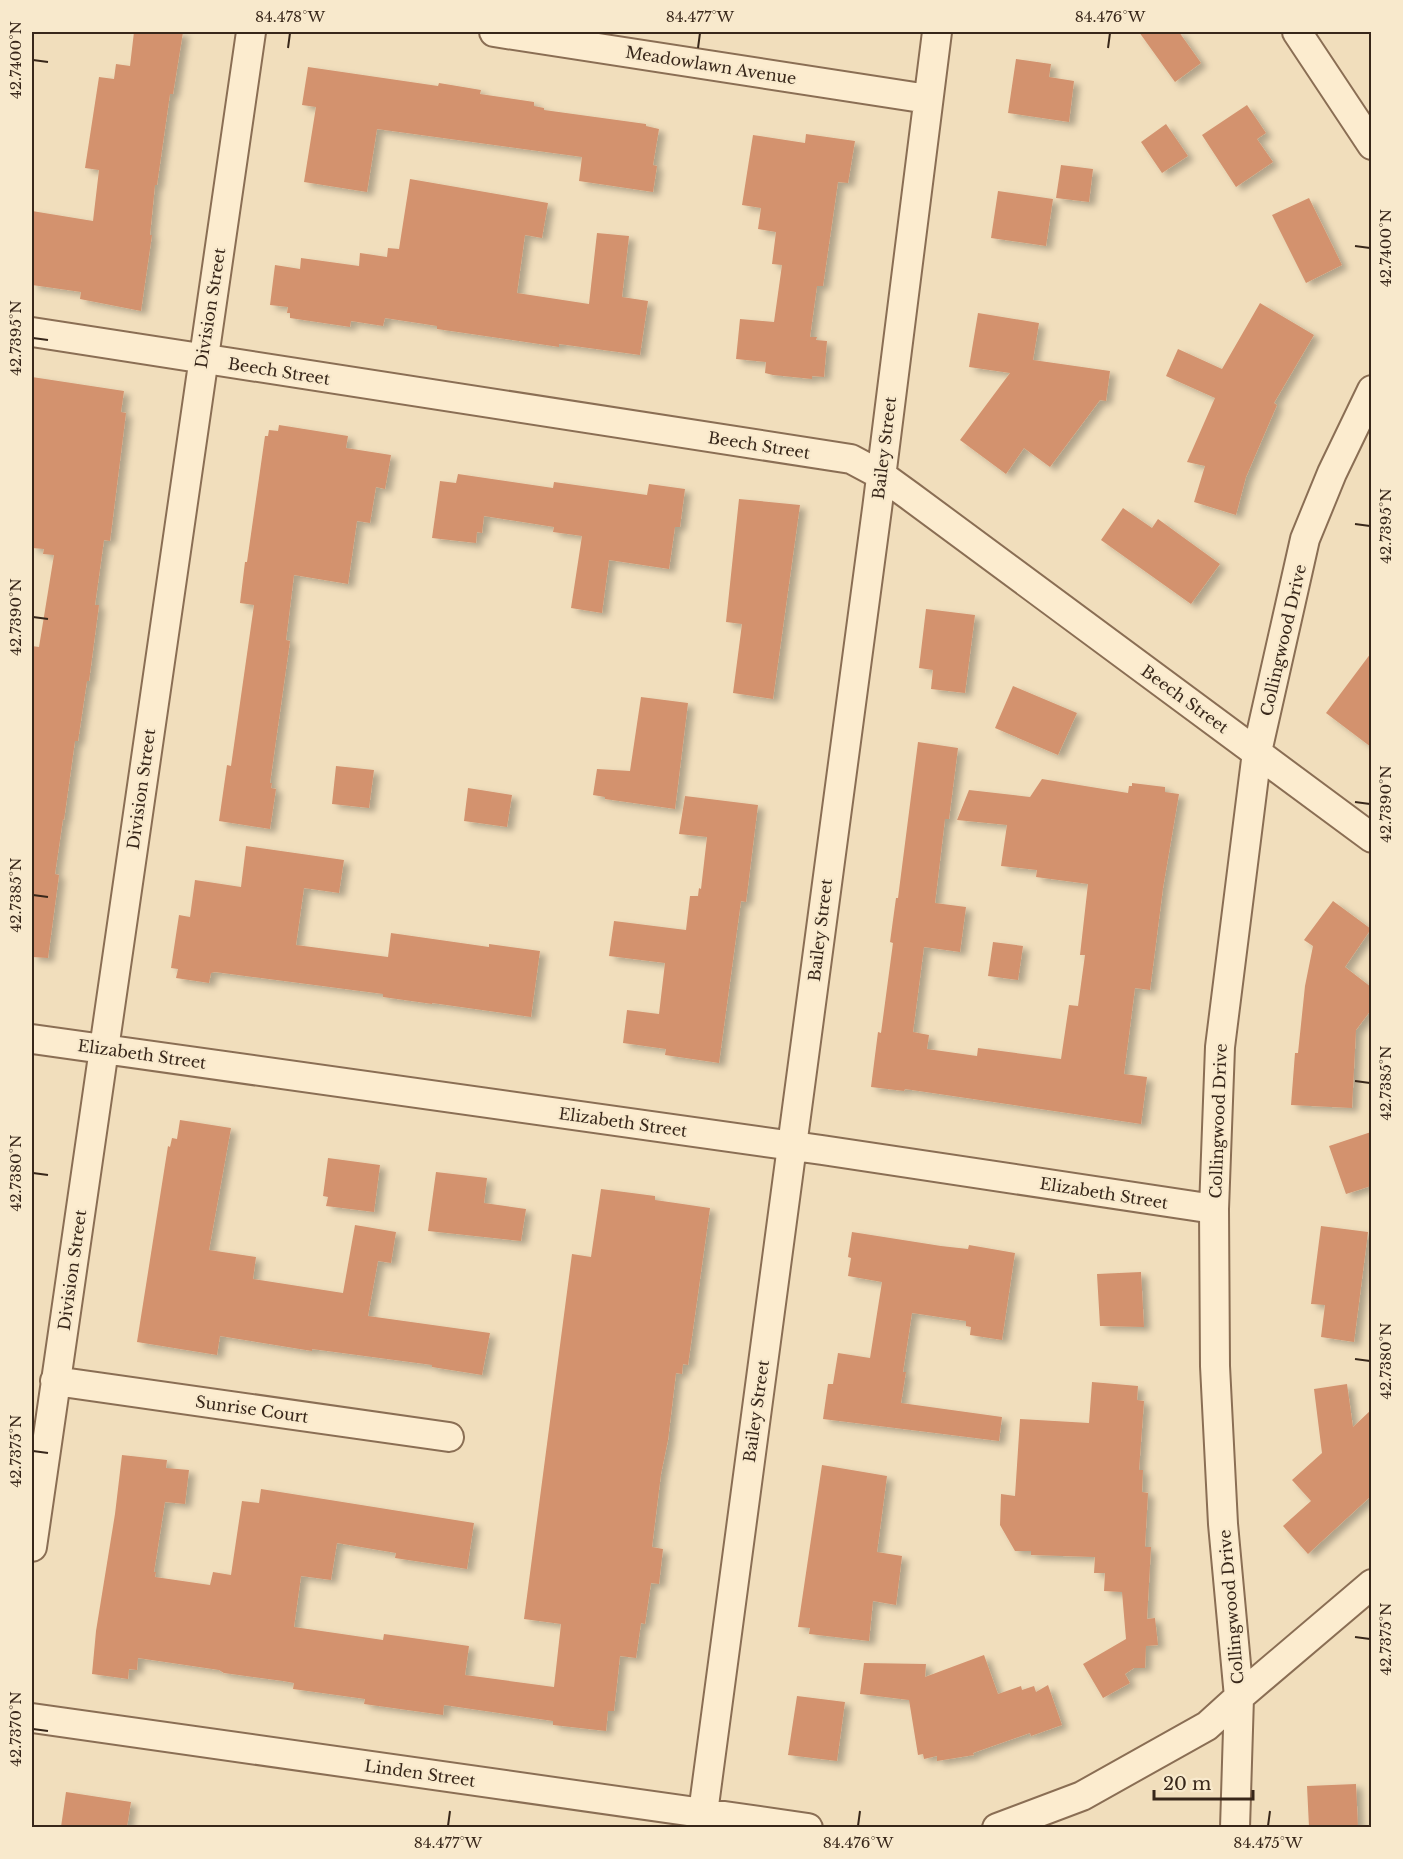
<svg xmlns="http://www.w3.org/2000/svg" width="1403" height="1859" font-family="'Libre Baskerville',serif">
<defs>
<filter id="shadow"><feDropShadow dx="6" dy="4" stdDeviation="3" flood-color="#0004"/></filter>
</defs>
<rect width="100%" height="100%" fill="#f1debc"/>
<path fill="#d3926e" filter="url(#shadow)" d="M134 32H183L173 94H170L157 185H155L150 235H152L141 311 80 299 81 292 32 285V211L93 221 99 170 85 168 99 77 114 79 116 64 130 66Z
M1139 32H1179L1201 63 1175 82Z
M1016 59 1051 64 1049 77 1074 81 1069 122 1008 113Z
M308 67 438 86 439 83 481 90 480 94 534 102V106L544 108V110L646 124V126L659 129 653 165 657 166 653 192 579 181 582 157 377 129 367 192 304 182 316 107 302 105Z
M1247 105 1266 133 1257 139 1273 162 1236 187 1202 135Z
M1166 124 1188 156 1162 173 1141 142Z
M806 134 855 141 848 183 838 182 823 286H817L810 337H817L816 340 827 341 824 377 812 376V379L773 375 765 373 766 362 736 359 740 319 774 322 782 265 772 264 776 232 758 229 761 208 742 205 753 135 805 143Z
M1061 165 1093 169 1089 202 1056 198Z
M410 179 548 203 542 238 525 235 517 293 589 304 597 233 629 236 622 297 648 301 640 355 559 344V347L437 329V326L385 318 383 326 351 321 350 327 290 318V313H287L288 307 270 305 275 265 300 269 301 258 359 266 360 253 387 257 388 248 399 249Z
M998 191 1053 199 1046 246 991 238Z
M1309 198 1342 265 1306 283 1272 215Z
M1260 303 1314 335 1274 403 1277 405 1246 477 1236 515 1194 502 1205 466 1187 462 1215 398 1166 376 1178 349 1222 369Z
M978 313 1039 323 1033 360 1110 371 1106 401 1100 400 1050 467 1024 448 1006 474 960 440 1010 373 969 367Z
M32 377 124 391 121 412 126 413 110 541 104 540 95 605H99L89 681H87L78 741H75L64 820 63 819 55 874 59 875 48 958 32 957V646L39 647 54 555 43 554 44 549 32 548Z
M279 425 348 436 346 448 391 455 385 489 376 487 370 523 357 521 348 584 294 575 286 640 290 641 270 783H272L271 788 276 789 270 829 219 821 227 765 231 766 254 605 240 603 245 562H247L265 436H268L269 430 278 431Z
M458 474 553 488 554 482 647 495 649 484 685 489 680 527H675L669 569 609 560 602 613 571 608 582 536 553 532 554 527 484 516 482 533 477 532 476 543 432 538 440 481 456 483Z
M739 499 800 505 773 699 733 693 742 624 726 622Z
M1123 508 1152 528 1158 519 1220 564 1191 604 1101 540Z
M926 609 975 615 965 693 931 689 933 670 919 668Z
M1371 653V747L1326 713Z
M1013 686 1077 713 1058 755 995 728Z
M641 697 688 703 675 809 605 799V797L593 795 597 769 630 771Z
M918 742 958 748 949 819H945L935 903 966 907 960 952 924 947 913 1032 929 1035 927 1049 977 1056 978 1048 1061 1059 1069 1005 1078 1006 1085 955H1080L1088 884 1036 877 1037 870 1001 866 1007 825 957 820 969 790 1030 797 1042 779 1128 793 1129 786H1132V783L1165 787V792L1179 794 1163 888 1150 990 1135 988 1124 1074 1147 1077 1141 1124 905 1089 904 1091 871 1087 878 1032 881 1033 893 943 890 942 896 898H898Z
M336 766 374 770 369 808 332 804Z
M468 788 512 795 507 827 464 821Z
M685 796 758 805 746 902 741 901 719 1063 665 1055 666 1049 623 1043 627 1010 659 1014 665 963 609 956 614 921 686 930 690 896H698L699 888 701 889 707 837 679 834Z
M246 846 344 860 339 893 304 888 296 945 388 957 391 933 489 947V944L540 951 531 1017 432 1003V1004L383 997V994L215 972 211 973 209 983 176 978 178 969 171 968 179 915 190 917 195 880 241 887Z
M1333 901 1371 929 1345 967 1371 987V1010L1356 1030 1352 1108 1291 1105 1295 1053H1298L1305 986 1313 946 1304 940Z
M993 942 1023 946 1018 980 988 976Z
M180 1120 231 1128 209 1250 256 1257 253 1279 343 1293 355 1225 396 1232 391 1263 378 1261 368 1316 490 1333 482 1375 432 1367V1365L312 1349V1351L220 1336 217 1355 137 1342 168 1146 170 1147 172 1138 177 1139Z
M1371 1132V1186L1346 1194 1329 1146Z
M328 1158 380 1165 374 1212 326 1206 328 1197 323 1196Z
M436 1172 487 1178 484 1203 526 1209 521 1241 428 1231Z
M601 1189 655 1196V1200L710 1208 688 1365 683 1364 682 1374 676 1373 668 1440 661 1474 652 1547 663 1549 659 1584 651 1583 645 1624 641 1623 636 1658 620 1656 614 1711H608L606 1731 553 1725V1721L444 1705 443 1715 364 1704 365 1699 293 1689 294 1683 283 1681 224 1673 219 1670 138 1658 137 1670 129 1669 128 1679 92 1674 96 1631 115 1514 122 1455 167 1460 166 1468 189 1470 185 1504 165 1502 154 1572H156L155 1577 210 1585 213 1572 231 1575 242 1501 259 1503 261 1489 474 1523 467 1569 395 1558 396 1553 337 1543 331 1580 301 1576 294 1627 383 1640 384 1634 469 1646 465 1675 554 1687 561 1624 524 1619 572 1254 591 1257Z
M1321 1226 1368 1232 1354 1342 1321 1337 1325 1305 1311 1304Z
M852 1232 941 1246 968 1249 969 1245 1015 1253 1002 1340 970 1335 971 1327 966 1326V1321L912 1313 903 1372H906L901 1403 1002 1417 999 1441 823 1419 828 1384H833L838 1353 870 1358 882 1282 848 1276 851 1258 848 1257Z
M1141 1272 1144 1327 1100 1326 1097 1274Z
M1092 1382 1138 1386 1137 1400 1144 1401 1139 1470H1143L1142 1492 1148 1493 1145 1547H1151L1147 1619 1155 1618 1158 1645 1146 1646 1145 1668H1134L1125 1674 1130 1683 1103 1698 1083 1664 1126 1639 1122 1592 1104 1591 1105 1573H1094L1095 1557 1031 1555V1551H1015L1000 1525 1001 1494 1015 1496 1020 1419 1089 1423Z
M1347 1384 1353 1427 1371 1410V1496L1308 1554 1283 1526 1311 1501 1292 1480 1322 1453 1314 1389Z
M822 1465 887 1476 877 1552 902 1556 896 1605 873 1601 869 1641 809 1634 810 1628 798 1627Z
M984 1655 998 1694 1021 1686 1022 1690 1034 1686 1036 1692 1048 1685 1062 1725 1031 1736 1030 1733 973 1753 974 1755 937 1761V1756L924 1759 923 1754 918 1755 909 1700 860 1694 864 1663 926 1664 925 1677Z
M797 1696 845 1702 837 1761 788 1755Z
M1356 1784 1358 1827H1309L1307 1786Z
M66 1792 131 1802 127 1827H61Z"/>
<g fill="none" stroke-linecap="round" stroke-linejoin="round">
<defs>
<path id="minor" d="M494 32 928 99
M1297 32 1372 145
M32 332 851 459 881 475 910 496 1372 838
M32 1039 822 1150 1214 1209
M55 1381 449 1437
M32 1547 251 32
M32 1718 808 1828
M701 1828 877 509 937 32
M997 1828 1082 1796 1207 1726 1239 1697 1372 1584
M1235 1828 1239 1697 1223 1524 1215 1366 1214 1209 1220 1047 1257 752 1305 539 1332 473 1372 390"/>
</defs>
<use href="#minor" stroke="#8a6e54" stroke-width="32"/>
<use href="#minor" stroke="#fceccf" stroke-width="28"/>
</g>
<path fill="none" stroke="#38271a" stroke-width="2" d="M288 48 290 33M698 48 700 33M1108 48 1110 33M33 60 48 62M1355 246 1370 248M33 338 48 340M1355 524 1370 526M33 617 48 619M1355 802 1370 804M33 895 48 897M1355 1081 1370 1083M33 1173 48 1175M1355 1359 1370 1361M33 1451 48 1453M1355 1637 1370 1639M33 1729 48 1731M448 1826 450 1811M858 1826 860 1811M1268 1826 1270 1811"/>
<g text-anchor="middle" stroke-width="4.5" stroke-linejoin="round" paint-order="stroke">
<g font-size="16" fill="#38271a" stroke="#f8e9cc">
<text transform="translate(711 65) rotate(9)" y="6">Meadowlawn Avenue</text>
<text transform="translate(210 308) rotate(-81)" y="6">Division Street</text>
<text transform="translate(279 371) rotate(9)" y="6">Beech Street</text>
<text transform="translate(759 445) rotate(9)" y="6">Beech Street</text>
<text transform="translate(884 448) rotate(-83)" y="6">Bailey Street</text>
<text transform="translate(1283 640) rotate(-77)" y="6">Collingwood Drive</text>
<text transform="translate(1185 699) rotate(36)" y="6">Beech Street</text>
<text transform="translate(141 789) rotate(-82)" y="6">Division Street</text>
<text transform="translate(820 930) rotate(-83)" y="6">Bailey Street</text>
<text transform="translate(142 1054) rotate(8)" y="6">Elizabeth Street</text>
<text transform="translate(1218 1121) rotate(-88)" y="6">Collingwood Drive</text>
<text transform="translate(623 1122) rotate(8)" y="6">Elizabeth Street</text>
<text transform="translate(1104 1193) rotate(9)" y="6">Elizabeth Street</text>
<text transform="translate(72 1270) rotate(-82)" y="6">Division Street</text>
<text transform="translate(252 1409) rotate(8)" y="6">Sunrise Court</text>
<text transform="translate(756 1411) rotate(-82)" y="6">Bailey Street</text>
<text transform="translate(1231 1607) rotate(-95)" y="6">Collingwood Drive</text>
<text transform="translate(420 1773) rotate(8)" y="6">Linden Street</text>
</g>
</g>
<rect width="1403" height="1859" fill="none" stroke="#f8e9cc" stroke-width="66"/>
<path d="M1154 1790v9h99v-9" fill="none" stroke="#38271a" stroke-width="3"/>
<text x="1163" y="1790" font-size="18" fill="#38271a" stroke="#f8e9cc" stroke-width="4.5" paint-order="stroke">20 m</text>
<rect x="33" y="33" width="1337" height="1793" fill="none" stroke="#38271a" stroke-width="2"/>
<g font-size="15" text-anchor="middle" fill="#38271a">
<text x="290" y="22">84.478°W</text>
<text x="700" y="22">84.477°W</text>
<text x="1110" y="22">84.476°W</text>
<text transform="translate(16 60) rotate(-90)" y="5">42.7400°N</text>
<text transform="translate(1386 248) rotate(-90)" y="5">42.7400°N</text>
<text transform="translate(16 338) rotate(-90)" y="5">42.7395°N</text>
<text transform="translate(1386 526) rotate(-90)" y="5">42.7395°N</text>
<text transform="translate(16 617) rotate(-90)" y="5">42.7390°N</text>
<text transform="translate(1386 804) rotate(-90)" y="5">42.7390°N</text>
<text transform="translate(16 895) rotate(-90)" y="5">42.7385°N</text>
<text transform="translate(1386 1083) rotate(-90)" y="5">42.7385°N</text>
<text transform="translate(16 1173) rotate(-90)" y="5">42.7380°N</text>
<text transform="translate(1386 1361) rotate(-90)" y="5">42.7380°N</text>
<text transform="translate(16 1451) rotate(-90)" y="5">42.7375°N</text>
<text transform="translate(1386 1639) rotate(-90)" y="5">42.7375°N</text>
<text transform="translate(16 1729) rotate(-90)" y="5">42.7370°N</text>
<text x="448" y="1848">84.477°W</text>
<text x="858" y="1848">84.476°W</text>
<text x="1268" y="1848">84.475°W</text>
</g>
</svg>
